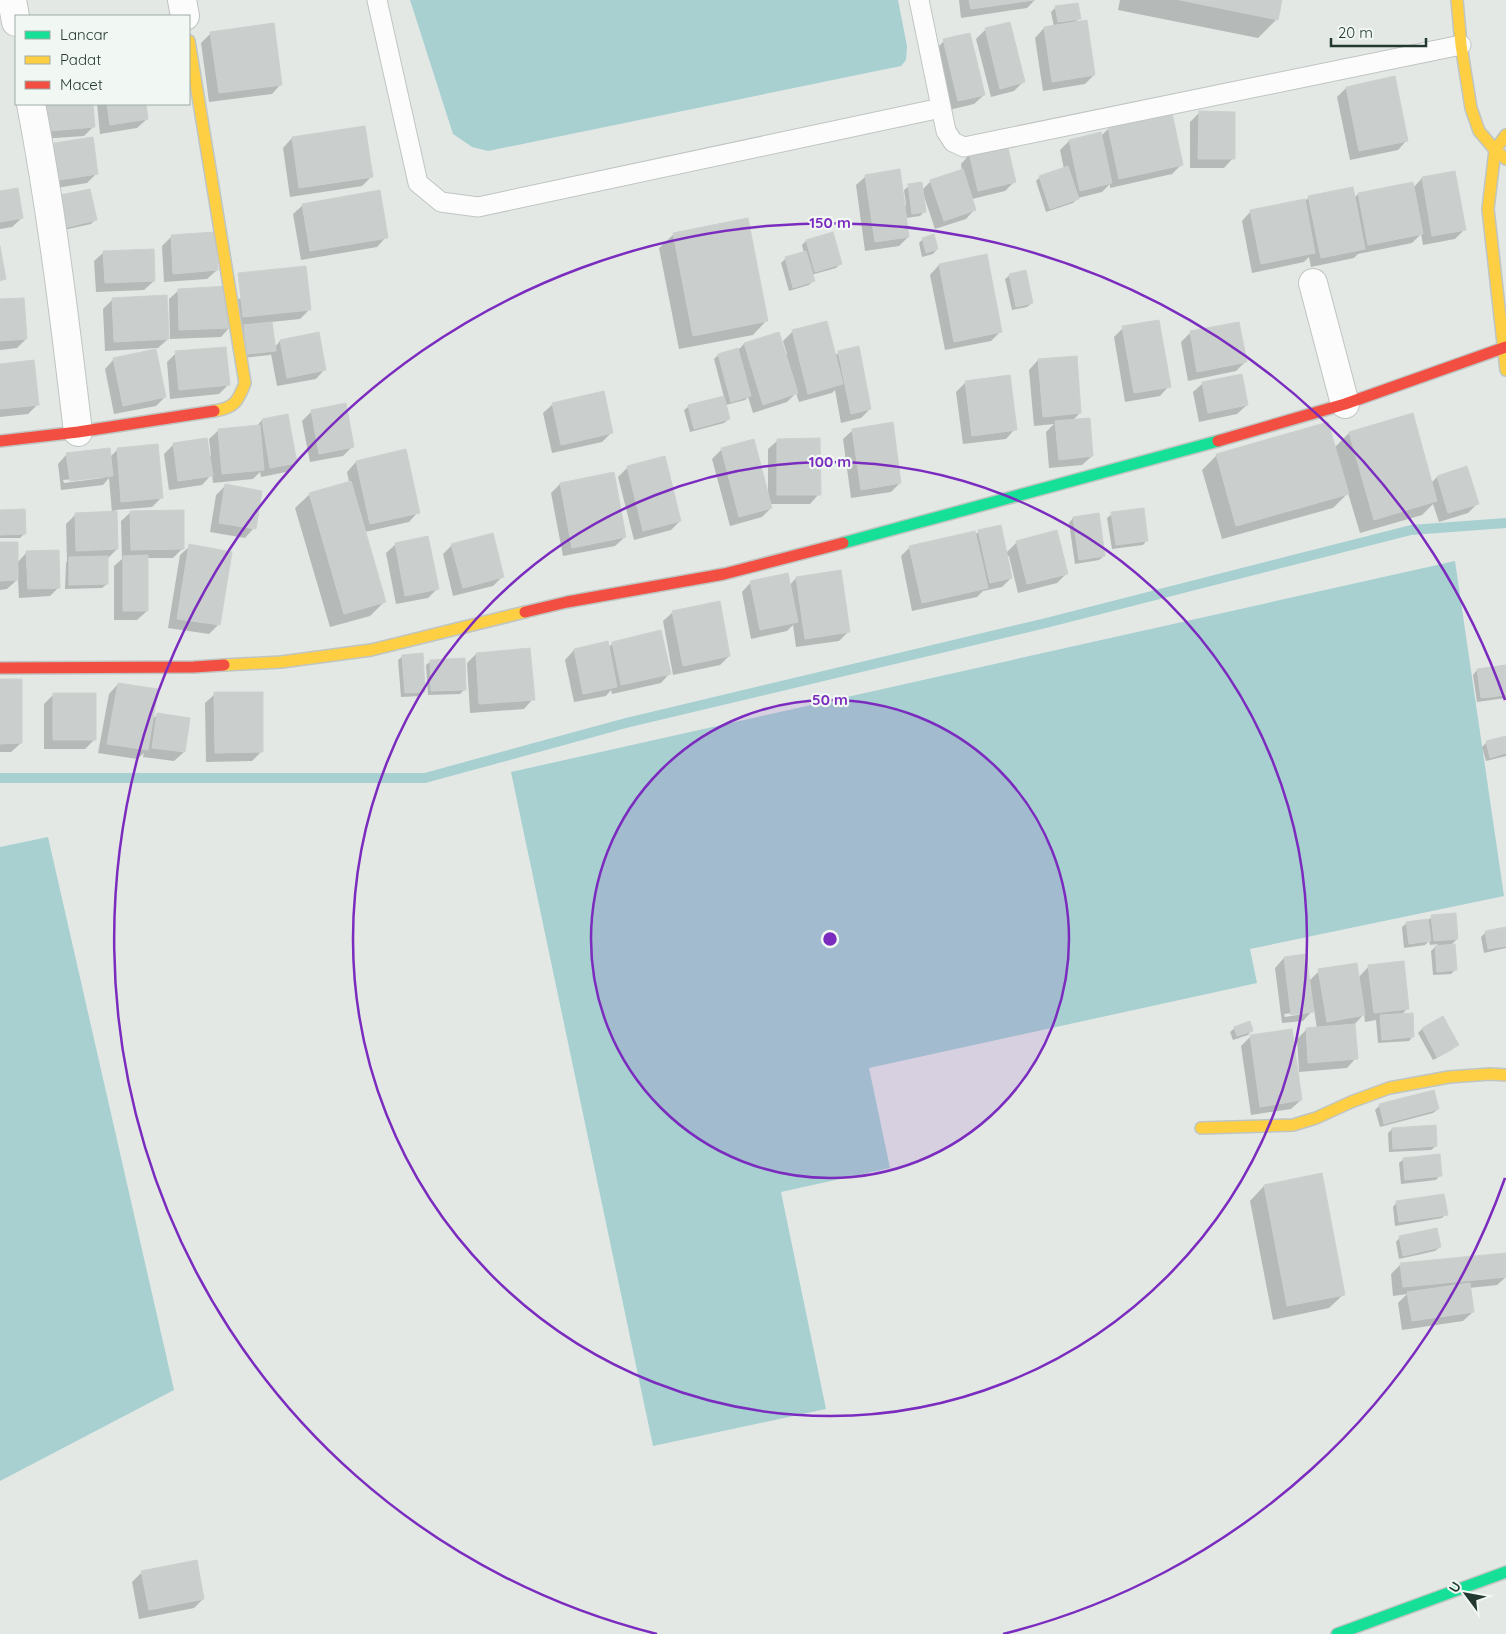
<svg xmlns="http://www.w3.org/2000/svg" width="1506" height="1634" font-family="Quicksand,sans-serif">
<rect width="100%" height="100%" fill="#e3e8e5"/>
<path fill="#a8d0d1" d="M410 0H898L907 46 906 60 901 66 488 151 472 147 453 134Z
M1455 561 1504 896 1250 949 1257 983 869 1068 890 1168 781 1192 826 1409 653 1446 511 772Z
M48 837 174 1390 0 1481V847Z"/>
<path fill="#0003" fill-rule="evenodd" d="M959 0H1035L1027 8 961 18Z
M1120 0H1281L1277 19 1258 38 1118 10Z
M1056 7 1080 18 1074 23 1094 75 1085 84 1043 91 1035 38 1044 28 1054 27 1051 12Z
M986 29 1024 81 1014 91 991 97 976 39Z
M211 33 281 84 272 94 209 102 201 43Z
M944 41 984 95 974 104 949 110 935 50Z
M1346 88 1407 140 1398 150 1350 160 1337 97Z
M37 104H92L94 126 84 136 40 139Z
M97 104H145L147 119 137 128 100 134Z
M1200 112 1233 158 1224 168H1190V122Z
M1109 128 1182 164 1172 174 1110 188V184L1102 192 1078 198 1073 203 1046 212 1036 181 1040 177 1064 169 1060 150 1069 141 1100 137Z
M292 138 371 177 362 186 290 197 283 148Z
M55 144 97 173 87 183 50 189 45 154Z
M970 154 1014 182 1005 191 972 199 975 209 966 219 935 229 924 196V212L920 216 906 218 908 237 899 246 865 251 856 185 866 176 904 206 906 205 904 190 909 186 922 190 931 181 962 171 961 164Z
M1422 178 1464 230 1455 239 1423 245 1421 234 1412 243 1358 254 1354 258 1311 267 1309 257 1304 262 1252 273 1242 221 1251 211 1304 202 1309 197 1354 198 1358 194 1413 188Z
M0 192 22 218 12 227 0 229Z
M53 202 95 220 91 224 59 231Z
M303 205 386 237 377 247 301 260 293 214Z
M674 234 767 320 753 335 679 349 659 248Z
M171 237 217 270 207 279 164 282 162 246Z
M923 239 937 249 933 254 922 257 919 243Z
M806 241 841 263 836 268 811 275 813 281 809 285 789 291 781 263 786 258 804 253 802 245Z
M104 252 154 281 144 290 96 292 94 261Z
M939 265 1001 331 991 341 945 350 930 275Z
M1010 275 1032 303 1027 307 1012 310 1005 279Z
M179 290 310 309 300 319 271 322 274 348 280 341 318 333 325 369 316 379 277 386 271 354 270 355 243 358 230 327 221 337 170 339 169 299Z
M113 299 168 339 158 348 105 351 103 309Z
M0 301 26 339 17 348 0 350Z
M1238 323 1245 362 1236 371 1188 381 1181 342 1190 333Z
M1123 328 1169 386 1160 396 1125 402 1114 337Z
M793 331 835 356 839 352 870 409 861 418 841 423 835 390 832 393 799 402 796 393 787 402 753 413 748 397 745 400 726 405 729 419 724 423 690 432 684 410 689 406 724 397 714 359 718 355 737 349V351L744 344 778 333 785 355 787 354 783 341Z
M176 353 228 385 219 394 170 399 167 362Z
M114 359 165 397 156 406 114 414 105 369Z
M1038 360 1080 413 1072 421 1092 456 1082 465 1049 468 1046 432 1054 424 1034 426 1029 370Z
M0 365 38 404 28 414 0 417Z
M966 382 1015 429 1006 439 963 444 956 392Z
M1203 383 1247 405 1237 414 1199 422 1193 392Z
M553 404 612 432 602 442 552 453 543 413Z
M312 411 352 447 343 456 310 462 302 421Z
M262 420 296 463 286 472 261 477 260 472 253 479 213 483 212 474 202 485 169 490 164 454 174 444 211 456 209 439 219 430 256 427Z
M853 430 900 483 891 492 851 498 843 439Z
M1349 433 1431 483 1437 477 1467 468 1478 503 1468 513 1439 522 1433 504 1422 515 1360 533 1348 493 1333 508 1222 539 1202 470 1217 455 1334 448Z
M778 440 819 494 810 504H770L771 508 762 517 730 526 712 459 721 450 768 495V449Z
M117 450 162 497 152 507 115 510 117 549 108 558 107 584 102 588 65 589 66 563 67 561 66 524 75 515 112 513 109 478 103 485 61 490 58 464 67 454 110 457ZM103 476V478L64 483 63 480Z
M356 462 418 512 409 522 365 532 385 601 370 616 330 627 295 508 310 494 349 482 347 472Z
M628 467 680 521 671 530 634 540 618 477Z
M560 484 625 537 615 546 563 556 551 493Z
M225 486 254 528 245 538 210 532 216 495Z
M0 511 25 533 20 538H0Z
M131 512 183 548 173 558H146L147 611 137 620H114V566L122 559 121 521Z
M1112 514 1147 540 1143 545 1112 549 1107 518Z
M1073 518 1104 556 1099 560 1075 564 1069 523Z
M979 531 1006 553 1017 542 1067 573 1057 583 1018 593 1009 556H1007L1011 578 1002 587 983 591 977 597 912 611 901 556 910 547 975 535Z
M0 543 17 563 27 552 59 587 50 596 19 598 18 579 7 589 0 590Z
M396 544 438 588 428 598 396 604 386 553Z
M452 545 503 576 493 586 453 596 443 554Z
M190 546 218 625 209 634 168 628 180 555Z
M796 578 849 631 839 641 796 647 793 625 787 631 751 639 742 592 751 582 789 586Z
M673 612 729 656 720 665 673 675 663 621Z
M613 643 670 673 661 683 612 694 611 690 606 696 574 702 565 660 574 650 608 648Z
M476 654 533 699 524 709 470 713 467 663Z
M403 656 424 692 420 696 401 697 398 660Z
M431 661 465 689 460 694 428 695 426 665Z
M1506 666V698L1477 702 1473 675 1477 670Z
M0 680 21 743 11 752H0Z
M118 684 151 720 157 715 184 752 174 761 143 757 144 753 137 759 98 753 109 694Z
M215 694 262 751 252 761 206 762 205 703Z
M53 695 95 739 85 749H44V704Z
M1506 738V756L1486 761 1482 747 1486 743Z
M1432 917 1457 939 1450 946 1456 969 1451 974 1433 975 1431 951 1438 944 1430 945 1429 941 1425 945 1404 948 1402 927 1407 923 1428 920Z
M1506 928V948L1484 953 1481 937 1486 932Z
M1284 958 1309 981 1319 971 1358 978 1369 966 1408 1008 1401 1015 1413 1036 1409 1041 1378 1043 1376 1020 1365 1022 1364 1014 1354 1025 1356 1058 1347 1068 1299 1072 1297 1039 1306 1030 1317 1029 1314 1009 1303 1021 1282 1023 1275 968ZM1304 1012V1014L1285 1017 1284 1014Z
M1443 1017 1457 1044 1453 1049 1433 1060 1418 1033 1422 1029Z
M1235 1028 1252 1030 1248 1035 1233 1040 1230 1032Z
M1251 1036 1301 1100 1291 1109 1251 1115 1241 1046Z
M1380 1105 1438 1109 1433 1113 1380 1127 1375 1110Z
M1392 1129 1436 1146 1431 1150 1389 1152 1388 1133Z
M1404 1159 1440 1175 1436 1180 1401 1184 1399 1163Z
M1264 1186 1344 1294 1329 1308 1273 1320 1250 1201Z
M1397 1202 1446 1214 1442 1218 1395 1226 1393 1207Z
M1400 1237 1440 1247 1435 1251 1399 1259 1396 1242Z
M1401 1264 1506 1270V1277L1497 1285 1469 1288 1473 1312 1463 1321 1402 1330 1398 1303 1407 1294 1393 1296 1391 1274Z
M142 1572 203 1599 194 1608 139 1619 132 1582Z"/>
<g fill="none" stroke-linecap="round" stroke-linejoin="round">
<path stroke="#a8d0d1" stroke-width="10" d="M0 778H425L626 723 1046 623 1411 530 1506 523"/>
</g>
<path fill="#cacfcd" stroke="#ccd0ce" d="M969 0H1034L971 9Z
M1180 0H1282L1278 20Z
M1078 3 1081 19 1058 22 1055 6Z
M1087 20 1095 75 1052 82 1044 27Z
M1010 22 1025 82 1000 89 985 28Z
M274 23 282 85 219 93 210 32Z
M970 33 985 95 958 101 943 39Z
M1395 76 1408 141 1359 151 1346 87Z
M47 104H93L95 127 49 131Z
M107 104H146L148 119 110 125Z
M1199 111 1235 112V159H1198Z
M1172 113 1183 165 1119 179 1108 127Z
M365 126 373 177 299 188 292 137Z
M1101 132 1112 183 1080 191 1069 140Z
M93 137 98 174 59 180 54 143Z
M1007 144 1016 182 978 191 969 153Z
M1068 166 1079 199 1050 209 1039 176Z
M900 169 909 237 875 242 865 175Z
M963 169 976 210 944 221 930 180Z
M1455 171 1466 230 1432 236 1422 177Z
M922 182 926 212 912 214 908 184Z
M1413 182 1423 234 1368 245 1358 193Z
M1353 187 1365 249 1321 258 1308 196Z
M18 188 23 218 0 222V191Z
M90 189 97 220 64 228 56 196Z
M380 190 388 238 310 251 302 204Z
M1305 199 1315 253 1261 264 1250 210Z
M748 218 768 321 693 336 673 233Z
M215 232 218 270 173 274 171 235Z
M833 232 842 264 815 272 806 240Z
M934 234 938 249 926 253 922 238Z
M0 246 6 279 0 281Z
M154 249 155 281 105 283 103 251Z
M806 251 815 281 793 288 785 257Z
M987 254 1002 332 954 342 939 264Z
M306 266 311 310 243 317 238 273Z
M1026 270 1033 303 1016 307 1009 274Z
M229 286 231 328 179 330 178 289Z
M167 295 169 339 114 342 112 298Z
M24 298 27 339 0 341V299Z
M1159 320 1171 387 1134 393 1122 326Z
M827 321 843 384 808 394 792 330Z
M272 322 276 351 247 354 244 325Z
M1239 322 1247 362 1197 372 1190 331Z
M319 332 326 370 287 378 280 340Z
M779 332 798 393 763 405 744 343Z
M859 346 871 409 851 414 838 351Z
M226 347 230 385 179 390 175 351Z
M738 348 751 396 731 402 718 354Z
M156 349 166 397 123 406 113 358Z
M1077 356 1081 413 1043 417 1038 359Z
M34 360 39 405 0 409V364Z
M1242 374 1248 405 1208 413 1202 382Z
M1010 375 1017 430 972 436 965 381Z
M604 391 613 433 561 445 552 403Z
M724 396 730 419 694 429 688 405Z
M346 403 354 447 319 454 311 410Z
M1413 413 1437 501 1374 520 1349 432Z
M288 414 297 463 270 468 262 419Z
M1090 418 1093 456 1059 460 1055 421Z
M893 422 901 483 861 490 852 429Z
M1328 422 1349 494 1236 526 1216 454Z
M260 425 264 470 222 474 218 429Z
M207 438 213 476 178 481 173 443Z
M820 438 821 495H777V439Z
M754 439 772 508 739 517 721 448Z
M158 444 163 498 121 502 117 448Z
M110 448 113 476 70 481 66 453Z
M406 449 420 513 370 524 356 461Z
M665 456 681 521 643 531 627 466Z
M1467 466 1479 504 1448 513 1437 476Z
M614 472 626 537 572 548 560 483Z
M351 481 386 602 344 614 309 493Z
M225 484 262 491 256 529 219 523Z
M1144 508 1148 541 1116 545 1111 512Z
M25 509 26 534 0 535V510Z
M184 510V549L131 550 130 511Z
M117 511 118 549 76 551 75 513Z
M1099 513 1105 556 1079 560 1073 517Z
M1001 525 1012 578 990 583 978 530Z
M1057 530 1068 574 1027 584 1016 541Z
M975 531 988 588 922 603 909 546Z
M493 533 504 577 463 588 451 544Z
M428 536 439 589 405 596 395 543Z
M0 542H18V580L0 581Z
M189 544 232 552 220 625 177 619Z
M59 550 60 588 28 589 26 551Z
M148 555V611H123V556Z
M108 556V584L69 585V557Z
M841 570 850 632 805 639 796 577Z
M788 573 798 622 760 630 750 581Z
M720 601 730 656 683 666 672 611Z
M661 630 671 674 621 685 612 642Z
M608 641 617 687 583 694 574 649Z
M530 648 535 700 479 704 476 653Z
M423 653 425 692 405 693 402 655Z
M465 658 466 690 431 691 430 660Z
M1506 665V695L1481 698 1477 669Z
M0 679H22V743L0 744Z
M118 683 158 689 148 750 107 744Z
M214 692H263V752L215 753Z
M53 693H96V740H53Z
M157 713 190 718 185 752 152 748Z
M1506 736V753L1490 758 1486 741Z
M1456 913 1458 939 1434 941 1431 915Z
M1428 919 1431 941 1409 944 1406 922Z
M1506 927V946L1488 949 1485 931Z
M1455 944 1457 970 1437 972 1435 946Z
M1306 954 1314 1012 1291 1015 1284 957Z
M1404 961 1409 1009 1374 1013 1368 965Z
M1357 963 1365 1015 1327 1022 1318 969Z
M1413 1013 1414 1037 1382 1040 1380 1015Z
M1443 1016 1459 1045 1437 1057 1422 1028Z
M1250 1021 1253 1031 1237 1036 1234 1027Z
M1355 1024 1358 1059 1308 1063 1306 1028Z
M1292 1029 1302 1100 1260 1107 1250 1035Z
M1434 1090 1439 1109 1384 1124 1379 1104Z
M1436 1125 1437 1146 1393 1149 1392 1128Z
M1440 1154 1442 1176 1405 1180 1403 1158Z
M1322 1173 1345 1295 1287 1306 1264 1185Z
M1444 1194 1448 1215 1399 1222 1396 1201Z
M1437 1228 1441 1247 1403 1256 1399 1236Z
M1506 1253V1277L1403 1287 1400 1263Z
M1470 1283 1474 1312 1412 1321 1407 1292Z
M197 1560 204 1599 149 1610 141 1571Z"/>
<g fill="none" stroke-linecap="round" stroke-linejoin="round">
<defs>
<path id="lane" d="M377 0 418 183 441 202 478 207 941 108
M919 0 946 131 953 142 964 147 1461 45"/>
<path id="street" d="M12 0 16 22
M182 0 185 16
M31 104C52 213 65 322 78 432
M1313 283 1345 404"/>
<path id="fast" d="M843 543 1218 441
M1337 1634 1506 1572"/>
<path id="slow" d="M1457 0 1461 45 1471 108 1479 131 1495 150 1506 159
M189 41 245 383C238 401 235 408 214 411
M1506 135 1495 150 1488 209 1506 370
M224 665 281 662 371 650 525 612
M1201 1128 1293 1125 1316 1118 1351 1102 1389 1088 1449 1077 1490 1074 1506 1075"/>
<path id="jam" d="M0 441 78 432 214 411
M1218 441 1345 404 1506 347
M525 612 567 602 724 574 843 543
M0 668 194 667 224 665"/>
</defs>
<use href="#lane" stroke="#c0c5c2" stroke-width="21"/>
<use href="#street" stroke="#c0c5c2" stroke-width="30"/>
<use href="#fast" stroke="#bfc5c2" stroke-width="14"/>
<use href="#slow" stroke="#bfc5c2" stroke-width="14"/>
<use href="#jam" stroke="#bfc5c2" stroke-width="14"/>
<use href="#lane" stroke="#fbfcfb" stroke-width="19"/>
<use href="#street" stroke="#fbfcfb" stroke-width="28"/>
<use href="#fast" stroke="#16e098" stroke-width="11"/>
<use href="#slow" stroke="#ffcf43" stroke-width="11"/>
<use href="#jam" stroke="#f24e42" stroke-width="11"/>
</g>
<circle cx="830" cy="939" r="239" fill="#7b2cbf" fill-opacity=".12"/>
<g fill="none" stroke="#7b2cbf" stroke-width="2.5">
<circle cx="830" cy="939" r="239"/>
<circle cx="830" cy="939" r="477"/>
<path d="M1505 1178A716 716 0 0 1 1003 1634M657 1634A716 716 0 1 1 1505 700"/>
</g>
<circle cx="830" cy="939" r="8" fill="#7b2cbf" stroke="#f1f7f3" stroke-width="2.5"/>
<g font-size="15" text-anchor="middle" font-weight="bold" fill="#7b2cbf" stroke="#f1f7f3" stroke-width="4.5" stroke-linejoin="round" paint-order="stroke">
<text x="830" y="228">150 m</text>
<text x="830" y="467">100 m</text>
<text x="830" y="705">50 m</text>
</g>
<rect x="15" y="15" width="175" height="90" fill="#f1f7f3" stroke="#9faba5"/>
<rect x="25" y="31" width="25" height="8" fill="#16e098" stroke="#9faba5"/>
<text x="60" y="40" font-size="15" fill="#233830">Lancar</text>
<rect x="25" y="56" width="25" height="8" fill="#ffcf43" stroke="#9faba5"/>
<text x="60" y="65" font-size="15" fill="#233830">Padat</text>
<rect x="25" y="81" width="25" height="8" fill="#f24e42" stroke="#9faba5"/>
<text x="60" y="90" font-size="15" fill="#233830">Macet</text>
<g transform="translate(1466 1594) rotate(302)" stroke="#f1f7f3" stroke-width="4" paint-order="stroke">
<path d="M0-4L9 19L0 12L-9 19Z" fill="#233830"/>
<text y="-8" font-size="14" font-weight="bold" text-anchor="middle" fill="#233830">U</text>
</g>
<path d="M1331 38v8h95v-8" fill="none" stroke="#233830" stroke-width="2.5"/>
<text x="1338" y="38" font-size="15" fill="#233830" stroke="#f1f7f3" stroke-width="4" paint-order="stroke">20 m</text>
</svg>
